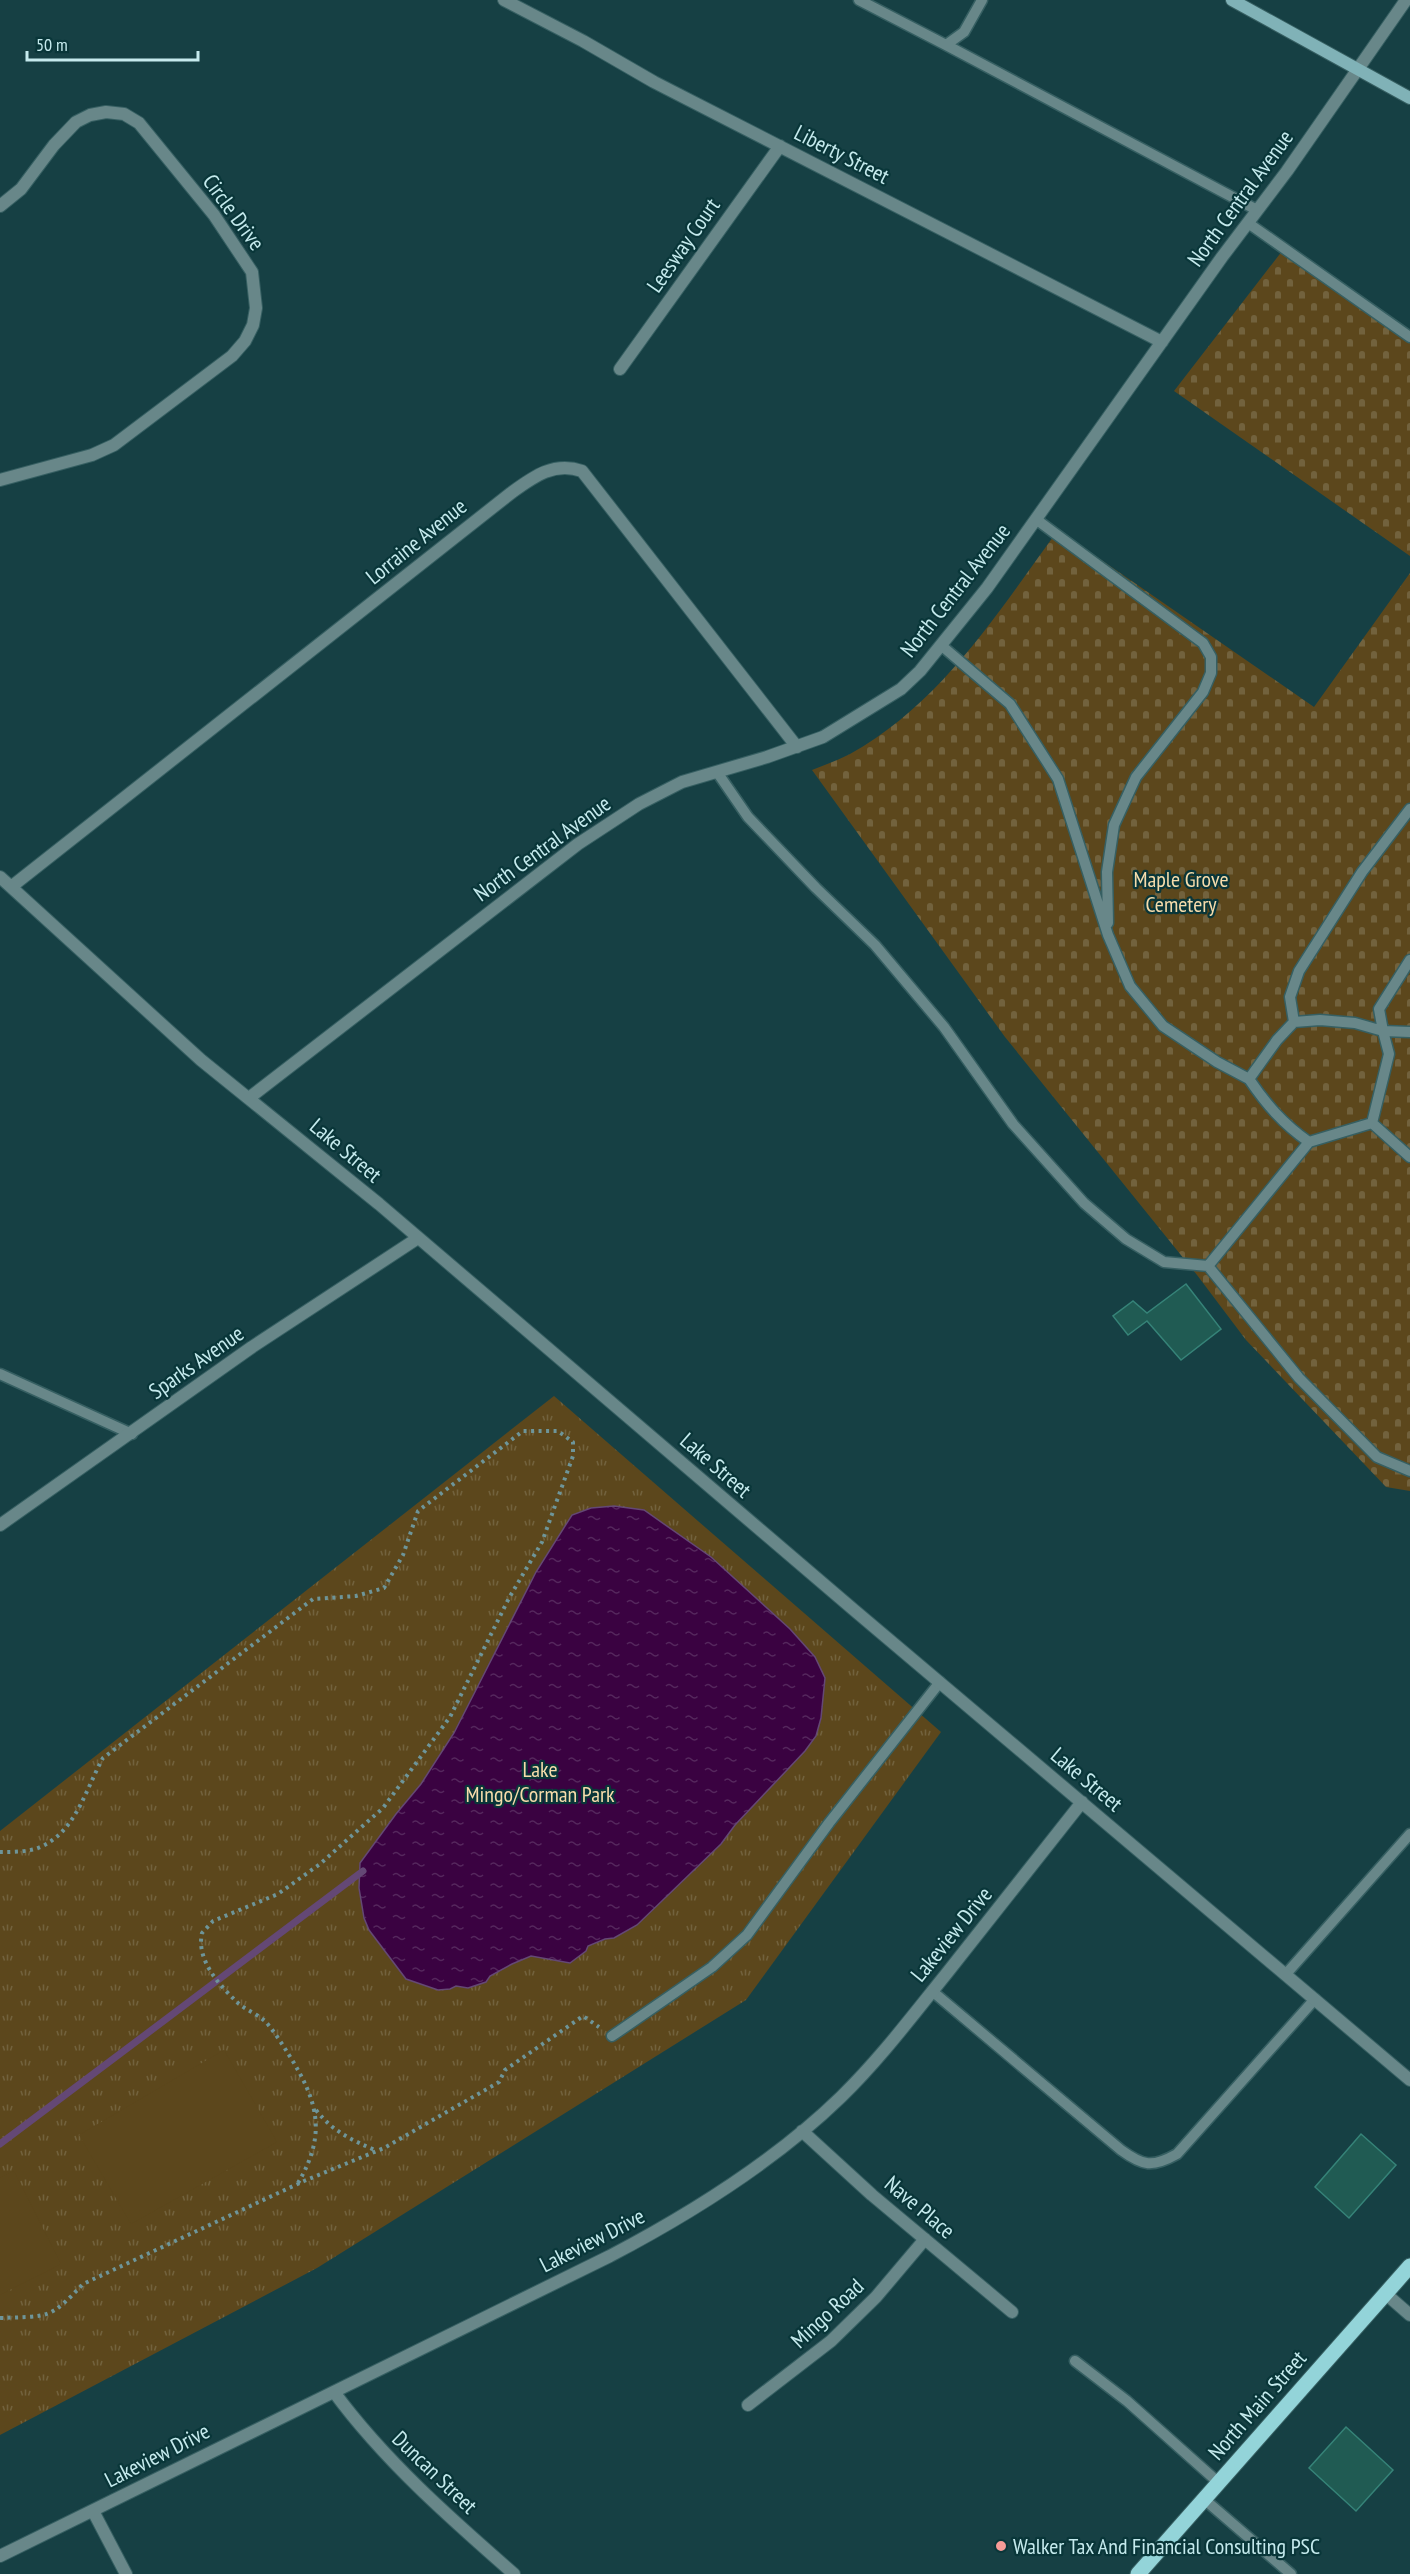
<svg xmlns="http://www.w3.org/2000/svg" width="1410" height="2574" font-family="'PT Sans Narrow',sans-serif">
<defs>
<pattern id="cemetery-stones" width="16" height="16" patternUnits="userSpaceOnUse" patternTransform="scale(1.5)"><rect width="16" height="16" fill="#5c471c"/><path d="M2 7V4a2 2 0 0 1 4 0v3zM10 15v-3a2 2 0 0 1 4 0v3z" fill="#72623d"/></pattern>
<pattern id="park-tufts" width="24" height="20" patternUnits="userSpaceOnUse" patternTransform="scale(1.5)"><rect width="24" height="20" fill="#5c471c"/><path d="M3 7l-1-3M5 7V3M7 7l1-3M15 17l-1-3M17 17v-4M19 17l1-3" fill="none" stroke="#72623d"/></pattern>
<pattern id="water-ripples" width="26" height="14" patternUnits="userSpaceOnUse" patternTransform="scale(1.5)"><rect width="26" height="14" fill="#3a0241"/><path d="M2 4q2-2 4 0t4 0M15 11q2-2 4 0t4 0" fill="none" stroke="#55275d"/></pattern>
</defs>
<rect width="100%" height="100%" fill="#164044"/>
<path fill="url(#cemetery-stones)" d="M1286 246 1410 330V556L1174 391Z
M1058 530 1314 707 1410 573V1491L1386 1487 1246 1340 1197 1275 1005 1037 812 770C825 765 838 760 850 754 941 704 999 611 1058 530Z"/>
<path fill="url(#park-tufts)" d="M554 1396 941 1732 746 2000 317 2268 0 2435V1831Z"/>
<path fill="#5c471c" d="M224 2050 277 2142 131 2224 79 2135Z
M14 2171 61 2264 0 2295V2178Z"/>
<path fill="url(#water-ripples)" stroke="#644875" stroke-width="1.5" d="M614 1506 644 1510 711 1557 790 1629 815 1657 825 1678 821 1718 816 1736 805 1751 735 1825 721 1844 637 1925 614 1938 605 1939 588 1946 586 1951 570 1963 531 1956 512 1964 490 1976 486 1982 468 1988 456 1986 450 1989 438 1990 406 1979 369 1930 364 1918 359 1888 360 1863 396 1814 421 1784 454 1733 536 1572 572 1515 591 1508Z"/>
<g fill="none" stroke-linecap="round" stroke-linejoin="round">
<path stroke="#644875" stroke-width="7" d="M0 2144 363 1871"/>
</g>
<path fill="#205b53" stroke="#368378" stroke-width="1.5" d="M1186 1284 1221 1329 1181 1360 1147 1321 1128 1335 1113 1316 1133 1301 1147 1313Z
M1361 2134 1396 2165 1349 2218 1315 2187Z
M1346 2427 1393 2470 1356 2511 1309 2468Z"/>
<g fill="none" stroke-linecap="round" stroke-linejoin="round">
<defs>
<path id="lane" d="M859 0 946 45 964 32 982 0
M946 45 1257 210
M1248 223 1410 337
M1037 520 1203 643 1211 657V673L1203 692 1136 777 1114 825 1107 872 1108 923
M942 646 1010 704 1058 779 1108 935 1130 986 1163 1026 1217 1062 1249 1079
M717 772 748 817 816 888 875 945 944 1027 1013 1124 1084 1203 1126 1239 1164 1262 1208 1266
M1410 960 1379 1009 1383 1031 1410 1032
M1320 1020 1355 1023 1383 1031 1389 1054 1372 1123 1309 1142C1283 1124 1266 1104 1249 1079L1277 1040 1294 1022Z
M1294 1022 1290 997 1299 971 1362 872 1410 809
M1372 1123 1410 1157
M1309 1142 1208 1266 1299 1378 1377 1457 1410 1471
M0 1374 132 1434
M1286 1974 1410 1834
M932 1991 1121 2150C1143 2166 1152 2168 1177 2154L1315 1999
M612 2036 712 1967 747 1935 829 1823 940 1682
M1075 2361 1127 2401 1219 2483
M1204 2499 1291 2574"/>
<path id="street" d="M504 0 583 41 654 82 1162 342
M0 206 21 189 54 145 76 122 90 115 106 112 124 114 139 123 214 215 252 272 256 308 253 325 245 341 232 356 114 445 92 455 0 480
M620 369 780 146
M0 877 201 1060 379 1204 854 1610 1410 2080
M11 887 511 493C533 477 554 461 582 471L797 747
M249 1098 578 844 639 804 682 782 767 757 823 737 901 689 920 671 987 588 1222 257 1287 171 1406 0
M0 1525 252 1347 418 1238
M802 2131 872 2195 1012 2312
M1386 2294 1410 2315
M334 2392C384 2460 450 2518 514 2574
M748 2405 831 2341 876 2297 925 2239
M93 2511 126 2574
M0 2556 610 2256C692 2213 774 2162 841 2097 880 2059 913 2015 947 1973 992 1916 1037 1859 1082 1802"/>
<path id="secondary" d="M1232 0 1410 98"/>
<path id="primary" d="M1138 2574 1410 2266"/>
</defs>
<use href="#lane" stroke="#365f62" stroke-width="13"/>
<use href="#street" stroke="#365f62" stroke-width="14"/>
<use href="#secondary" stroke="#365f62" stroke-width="14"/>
<use href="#primary" stroke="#365f62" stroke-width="17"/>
<path stroke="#6e9599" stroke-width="4" stroke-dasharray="3 4.5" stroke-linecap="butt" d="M0 1852C12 1852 27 1852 38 1848 76 1833 85 1790 103 1758L313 1599 356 1596 384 1588 403 1555 418 1511 523 1431H558L573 1442V1456L542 1542 509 1598 450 1717 383 1808 320 1864 278 1894 213 1921 202 1933C196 1960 219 1985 238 2003 246 2010 257 2014 265 2021 274 2031 282 2044 289 2055 318 2101 327 2134 298 2183
M316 2110C333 2132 352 2140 377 2151
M0 2318C49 2316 49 2320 83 2284L304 2181 384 2148 499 2082 505 2070 583 2016 599 2027"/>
<use href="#lane" stroke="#688789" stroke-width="10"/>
<use href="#street" stroke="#688789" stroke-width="12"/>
<use href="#secondary" stroke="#80b2b7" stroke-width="12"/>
<use href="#primary" stroke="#93d4d9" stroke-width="15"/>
</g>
<circle fill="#f59b97" stroke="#093639" stroke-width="2" cx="1001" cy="2546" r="6"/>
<g text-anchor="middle" stroke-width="4.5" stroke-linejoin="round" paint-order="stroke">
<g font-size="22" fill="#c5eaed" stroke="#093639">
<text transform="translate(842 154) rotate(27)" y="8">Liberty Street</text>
<text transform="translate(1240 198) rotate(-54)" y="8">North Central Avenue</text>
<text transform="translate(234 212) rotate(54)" y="8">Circle Drive</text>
<text transform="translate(683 245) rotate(-55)" y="8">Leesway Court</text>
<text transform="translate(416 541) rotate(-39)" y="8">Lorraine Avenue</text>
<text transform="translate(955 590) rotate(-52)" y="8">North Central Avenue</text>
<text transform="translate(542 848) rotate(-36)" y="8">North Central Avenue</text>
<text transform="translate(346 1150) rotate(40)" y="8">Lake Street</text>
<text transform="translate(196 1362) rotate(-35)" y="8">Sparks Avenue</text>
<text transform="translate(716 1465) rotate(41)" y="8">Lake Street</text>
<text transform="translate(1087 1779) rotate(40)" y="8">Lake Street</text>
<text transform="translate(951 1934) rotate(-51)" y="8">Lakeview Drive</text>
<text transform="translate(920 2207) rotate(40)" y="8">Nave Place</text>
<text transform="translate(592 2240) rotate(-27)" y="8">Lakeview Drive</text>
<text transform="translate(827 2313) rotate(-43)" y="8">Mingo Road</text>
<text transform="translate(1257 2405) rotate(-49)" y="8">North Main Street</text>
<text transform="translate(157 2455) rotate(-27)" y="8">Lakeview Drive</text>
<text transform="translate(435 2472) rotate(44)" y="8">Duncan Street</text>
</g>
<g font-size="22" fill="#f6dcab" stroke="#093639">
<text x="1181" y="887">Maple Grove<tspan x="1181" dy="25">Cemetery</tspan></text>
<text x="540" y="1777">Lake<tspan x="540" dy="25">Mingo/Corman Park</tspan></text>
</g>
<g font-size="22" fill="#c5eaed" stroke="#093639" text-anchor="start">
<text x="1013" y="2554">Walker Tax And Financial Consulting PSC</text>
</g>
</g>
<path d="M27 51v9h171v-9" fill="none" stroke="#c5eaed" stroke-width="3"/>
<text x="36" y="51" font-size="18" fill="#c5eaed" stroke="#093639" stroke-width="4.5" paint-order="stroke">50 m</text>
</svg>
